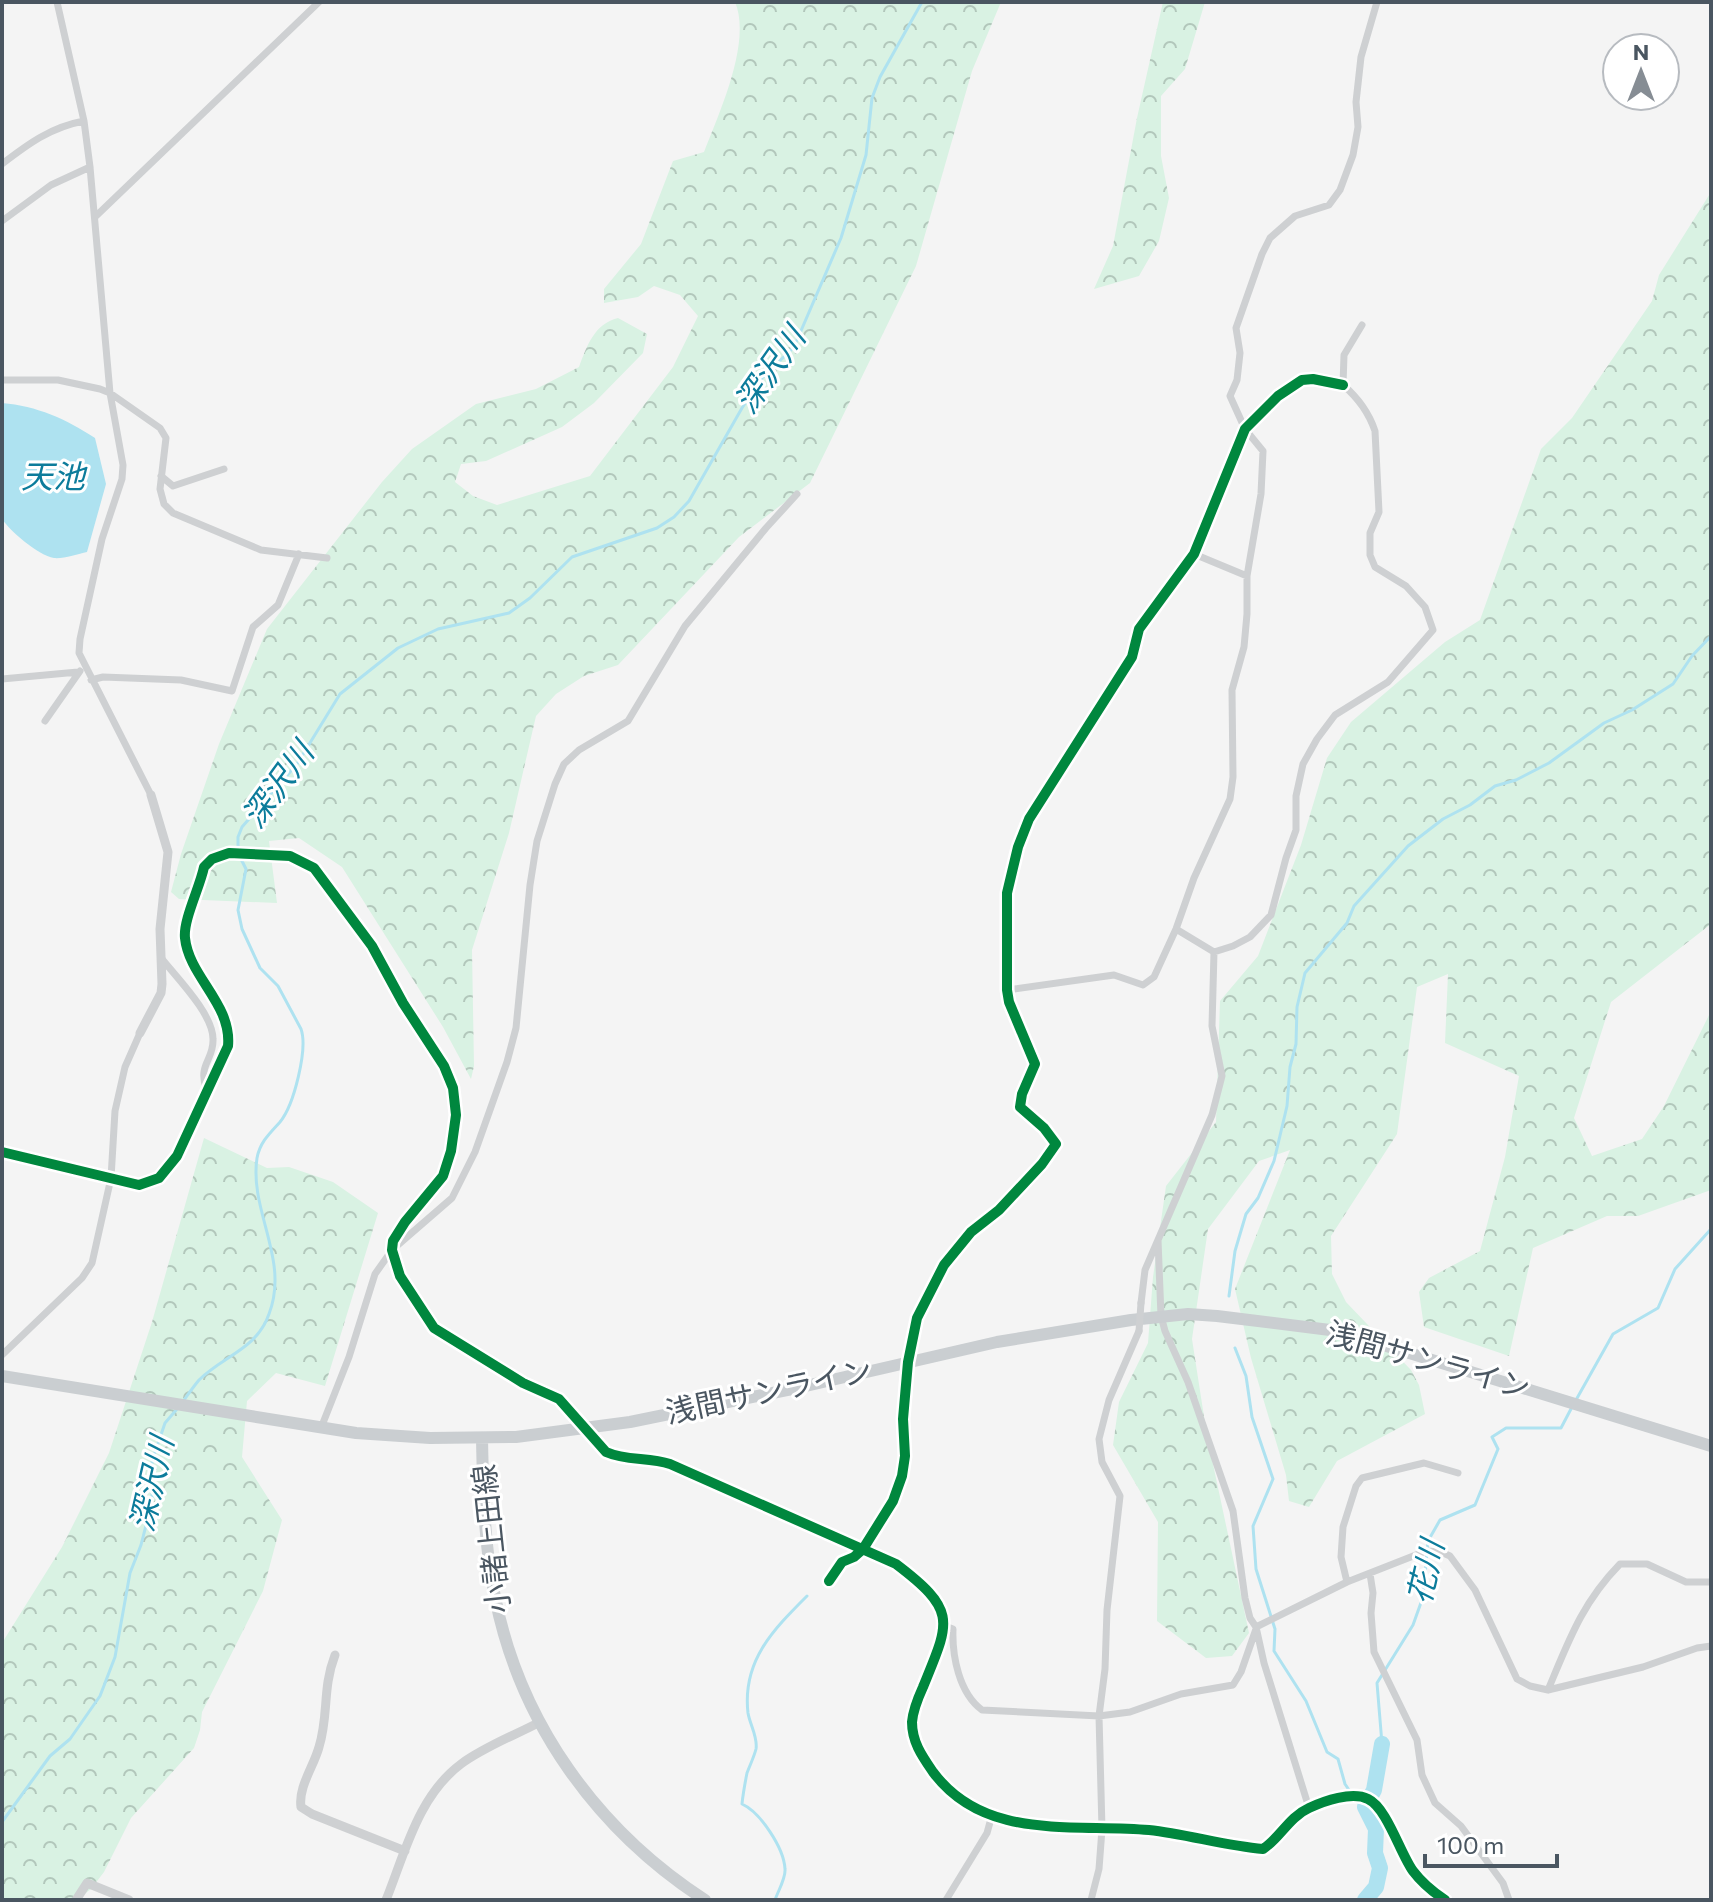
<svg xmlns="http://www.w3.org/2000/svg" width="1713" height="1902" font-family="Commissioner,'Noto Sans JP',sans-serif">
<defs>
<pattern id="forest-crowns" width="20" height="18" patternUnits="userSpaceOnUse" patternTransform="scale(2)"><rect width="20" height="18" fill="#d9f2e3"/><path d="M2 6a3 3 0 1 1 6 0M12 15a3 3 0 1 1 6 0" fill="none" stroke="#b2c7bb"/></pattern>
</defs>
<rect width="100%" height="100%" fill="#f4f4f4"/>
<path fill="url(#forest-crowns)" d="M735 2H1001L972 71 916 266 810 483 739 537 618 665 584 676 556 694 536 716 509 833 472 950 474 1066 471 1079 443 1027 342 867 299 838 269 841 277 903 179 899 171 892 181 854 219 744 267 629 382 482 412 449 476 404 536 389 579 367C587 346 594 324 618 318L647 334 643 353 594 403 562 427 486 461 461 464 455 482 473 496 497 505 590 476 673 367 698 316 680 295 654 286 638 297 604 303V289L641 244 673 161 704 152C719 113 752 42 735 2Z
M1163 2H1205L1185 69 1161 96V156L1169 198 1159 241 1139 276 1094 289 1113 246 1137 118Z
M1711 192V924L1611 1002 1574 1118 1592 1156 1642 1139 1664 1106 1711 1011V1190L1638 1216H1607L1533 1248 1509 1356 1424 1327 1419 1292 1429 1278 1480 1251 1505 1157 1519 1076 1445 1043 1448 974 1417 987 1397 1134 1331 1236 1332 1274 1346 1302 1411 1370 1419 1385 1425 1414 1337 1461 1309 1507 1289 1501 1286 1475 1251 1358 1235 1289 1290 1150 1259 1161 1208 1229 1192 1339 1207 1436 1249 1633 1232 1656 1206 1658 1157 1621 1158 1522 1113 1445 1119 1402 1148 1343 1153 1277 1166 1186 1216 1122 1220 1001 1258 956 1301 845 1327 758 1351 722 1445 642 1480 620 1541 449 1572 418 1652 301 1659 275Z
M204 1138 267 1168 289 1167 333 1182 378 1213 325 1386 276 1373 247 1401 242 1457 282 1520 263 1591 202 1712 200 1730 194 1748 131 1818 104 1872 91 1889 77 1900H2V1643L62 1547 109 1453 152 1322Z"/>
<path fill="#aee2f0" d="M2 403C37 406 66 419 95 438L106 484 87 552C78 554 63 559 54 558 38 555 11 532 2 519Z"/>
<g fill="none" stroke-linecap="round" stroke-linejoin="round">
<path stroke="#aee2f0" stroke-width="3" d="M1229 1296 1235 1251 1246 1214 1258 1198 1274 1161 1287 1106 1290 1067 1296 1044 1297 1007 1305 973 1347 923 1354 906 1408 846 1443 819 1470 805 1495 786 1516 780 1549 763 1604 723 1632 710 1673 684 1692 656 1711 636
M1235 1348 1246 1376 1252 1417 1273 1479 1253 1526 1256 1569 1275 1629 1274 1651 1306 1701 1327 1752 1338 1759 1345 1784 1357 1802 1365 1807
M184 1400C189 1393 194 1386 199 1380 223 1356 257 1349 269 1314 290 1260 249 1211 257 1158 260 1142 270 1133 280 1122 294 1105 308 1049 301 1029L278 986 260 968 242 929 238 910 246 869 238 853V837L242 827 297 764 340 694 398 648 438 629 509 613 530 598 572 557 657 528 674 517 689 501 742 408 762 378 794 347 841 238 866 155 872 98 880 77 922 2
M1576 1400 1613 1334 1658 1308 1675 1269 1711 1229
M1382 1744 1377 1683 1413 1625 1423 1597 1428 1541 1440 1520 1475 1505 1498 1449 1492 1437 1506 1428H1561L1572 1407
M2 1822 50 1756 70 1739 100 1696 115 1657 130 1573 141 1545 152 1502V1461L165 1423 177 1409
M775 1900C778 1891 786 1878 785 1869 784 1848 760 1812 742 1804 743 1794 745 1783 747 1773 750 1765 754 1757 756 1749 758 1737 750 1725 748 1713 742 1661 773 1630 807 1596"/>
<path stroke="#aee2f0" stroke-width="16" d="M1365 1900 1376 1887 1380 1868 1375 1853 1376 1829 1365 1807 1374 1790 1382 1744"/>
<path stroke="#ced0d2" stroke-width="7" d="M57 2 84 121 90 167 110 393 123 465 122 479 102 539 80 639 79 653 151 795
M2 164C28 144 51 127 84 121
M95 217 319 2
M2 221 51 185 90 167
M2 380H58L100 389 110 393 160 428 166 438 160 489 164 504 173 513 261 550 327 558
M161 476 173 486 224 469
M1194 554 1247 576
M2 679 78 672
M91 680 103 677 181 680 232 691 253 627 278 605 299 554
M45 721 80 671
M1176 929 1214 952 1233 946 1250 937 1271 915 1286 858 1296 830V796L1303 764 1317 739 1335 715 1388 682 1433 630 1425 607 1406 586 1375 567 1370 555V533L1379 512 1375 431C1369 413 1357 397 1343 385L1344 355 1362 325
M162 959C177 978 213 1014 213 1039 214 1060 198 1064 206 1088
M1007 990 1114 975 1143 985 1154 977 1176 929 1194 878 1230 799 1233 777 1232 690 1244 647 1247 614V576L1261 494 1263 451 1245 429 1230 396 1237 380 1240 353 1236 328 1262 254 1270 238 1295 216 1329 205 1340 190 1353 155 1358 127 1356 102 1361 57 1377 2
M2 1152 139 1185 159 1178 177 1156 228 1046C232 1004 189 977 185 938 183 920 200 887 204 867L212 859 229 853 290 856 314 868 372 946 403 1003 444 1066 453 1088 456 1115 451 1151 443 1176 405 1222 393 1241 392 1250 400 1276 434 1328 523 1383 559 1399 606 1452C626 1461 649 1457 670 1464L896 1564C958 1611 950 1621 923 1687 918 1698 913 1710 912 1722 912 1742 922 1756 933 1772 985 1842 1074 1823 1149 1830 1187 1834 1225 1846 1263 1849 1280 1838 1289 1817 1309 1808 1324 1801 1352 1791 1368 1799 1387 1808 1400 1853 1413 1871 1422 1883 1433 1892 1445 1900
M1158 1240 1161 1316 1165 1331 1188 1382 1233 1511 1245 1598 1250 1618 1256 1627 1264 1663 1309 1808
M1141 1303 1145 1270 1212 1115 1222 1076 1212 1026 1214 952
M2 1355 82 1278 92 1263 111 1178 115 1111 125 1067 140 1033
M321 1428 349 1357 375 1274 392 1250 452 1198 475 1152 507 1062 516 1028 530 885 537 841 555 784 564 764 579 750 628 721 685 626 766 528 797 494
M1370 1574 1373 1593 1371 1613 1374 1652 1417 1740 1422 1775 1435 1803 1461 1826 1503 1883 1509 1900
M829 1581 842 1562 854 1557 863 1549 893 1501 902 1476 905 1456 903 1419 908 1362 917 1318 944 1265 971 1232 999 1210 1042 1164 1056 1144 1044 1128 1020 1107 1022 1094 1035 1064 1009 1002 1007 990V893L1018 847 1029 819 1132 657 1139 629 1194 554 1245 429 1278 396 1302 380 1313 379 1343 385
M1347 1582 1341 1557 1343 1527 1356 1486 1362 1478 1424 1463 1458 1473
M945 1626 953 1629C952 1656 959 1693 982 1710L1099 1716 1130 1712 1181 1694 1233 1685 1241 1672 1256 1629
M1256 1627 1347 1582 1426 1551 1441 1552 1450 1556 1475 1590 1517 1679 1530 1686 1548 1690 1643 1667 1697 1648 1711 1646
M1548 1690C1569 1640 1582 1603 1620 1564H1647L1686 1582H1711
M946 1900 987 1833 992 1815
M1091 1900 1099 1869 1102 1829 1099 1716 1105 1669 1107 1610 1120 1496 1102 1462 1099 1439 1109 1400 1139 1331"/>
<path stroke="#ced0d2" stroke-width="9" d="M140 1033 161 993 162 984 160 929 168 852 151 795
M335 1655C322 1689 329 1715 319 1747 314 1766 298 1787 301 1807L312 1814 405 1851
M76 1900 87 1883 129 1900
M386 1900C405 1853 418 1796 461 1764 484 1747 513 1736 538 1723"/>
<path stroke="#caced1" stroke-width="12" d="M2 1376 356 1433 430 1438 516 1437 630 1422 797 1388 997 1342 1131 1320 1188 1314 1217 1316 1338 1331 1711 1446
M482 1438C483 1491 484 1545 495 1597 520 1723 597 1830 705 1900"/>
<path stroke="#ced0d2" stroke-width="7" d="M1139 1331 1141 1303"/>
<defs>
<path id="cycleway" d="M2 1152 139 1185 159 1178 177 1156 228 1046C232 1004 189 977 185 938 183 920 200 887 204 867L212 859 229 853 290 856 314 868 372 946 403 1003 444 1066 453 1088 456 1115 451 1151 443 1176 405 1222 393 1241 392 1250 400 1276 434 1328 523 1383 559 1399 606 1452C626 1461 649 1457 670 1464L896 1564C958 1611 950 1621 923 1687 918 1698 913 1710 912 1722 912 1742 922 1756 933 1772 985 1842 1074 1823 1149 1830 1187 1834 1225 1846 1263 1849 1280 1838 1289 1817 1309 1808 1324 1801 1352 1791 1368 1799 1387 1808 1400 1853 1413 1871 1422 1883 1433 1892 1445 1900
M829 1581 842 1562 854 1557 863 1549 893 1501 902 1476 905 1456 903 1419 908 1362 917 1318 944 1265 971 1232 999 1210 1042 1164 1056 1144 1044 1128 1020 1107 1022 1094 1035 1064 1009 1002 1007 990V893L1018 847 1029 819 1132 657 1139 629 1194 554 1245 429 1278 396 1302 380 1313 379 1343 385"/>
</defs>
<use href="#cycleway" stroke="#fff" stroke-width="15"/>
<use href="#cycleway" stroke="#00873e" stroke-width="10"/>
</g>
<g text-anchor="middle" stroke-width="6" stroke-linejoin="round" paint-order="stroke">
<g font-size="30" fill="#4a5661" stroke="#fff">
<text transform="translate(1428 1361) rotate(16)" y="10">浅間サンライン</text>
<text transform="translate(769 1392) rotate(-12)" y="10">浅間サンライン</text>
<text transform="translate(492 1539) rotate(-96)" y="10">小諸上田線</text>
</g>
<g font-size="32" font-style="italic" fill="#0c7c9b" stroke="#fff">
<text transform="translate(770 370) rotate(-55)" y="11">深沢川</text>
<text x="53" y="488">天池</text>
<text transform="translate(278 785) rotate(-54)" y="11">深沢川</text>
<text transform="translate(152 1484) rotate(-77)" y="11">深沢川</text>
<text transform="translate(1426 1572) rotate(-77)" y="11">花川</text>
</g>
</g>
<rect width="1713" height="1902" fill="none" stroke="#4a5661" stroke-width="8"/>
<g transform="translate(1641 72)"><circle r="38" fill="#ffffff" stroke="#b7bbc0" stroke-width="2"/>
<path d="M0-6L14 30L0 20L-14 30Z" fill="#868d94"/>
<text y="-12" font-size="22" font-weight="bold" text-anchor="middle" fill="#4a5661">N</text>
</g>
<path d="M1425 1854v12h132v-12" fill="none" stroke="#4a5661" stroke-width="4"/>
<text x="1437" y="1854" font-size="24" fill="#4a5661" stroke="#ffffff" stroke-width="6" paint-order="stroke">100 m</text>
</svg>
